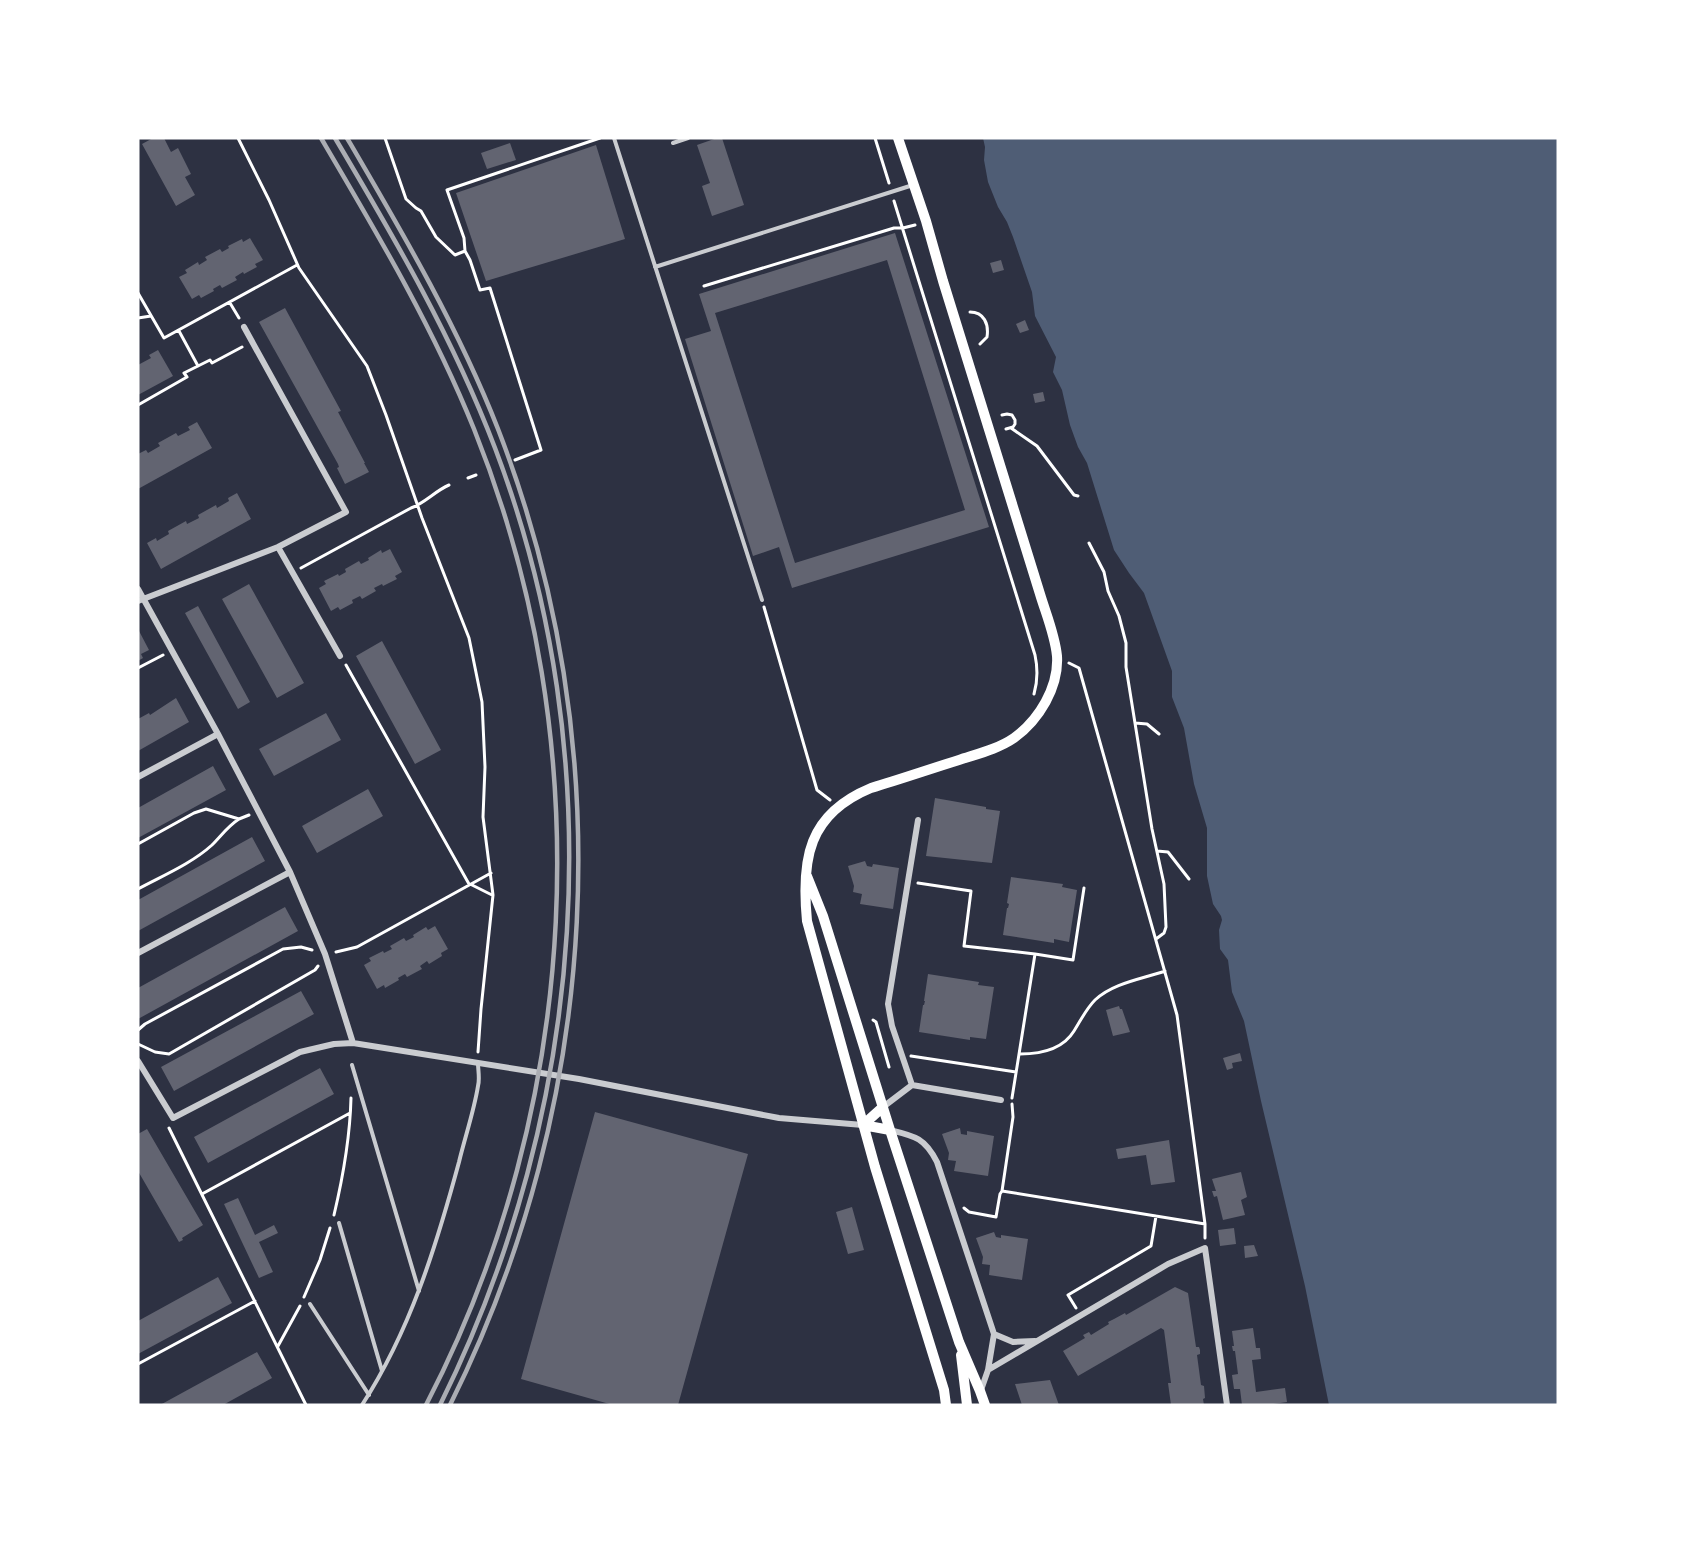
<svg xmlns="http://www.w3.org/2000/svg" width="1696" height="1543" font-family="Poppins,sans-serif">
<rect width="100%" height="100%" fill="#2d3142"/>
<path fill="#4f5d75" d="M983 138H1558V1405H1329L1305 1286 1261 1101 1244 1021 1232 992 1228 960 1220 949 1219 930 1222 920 1221 916 1213 904 1207 876V828L1194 784 1184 728 1172 697V671L1144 593 1129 573 1114 550 1087 463 1078 447 1070 425 1062 390 1053 372 1056 357 1035 316 1032 292 1013 237 1007 222 998 207 988 182 984 160 985 147Z"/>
<path fill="#626471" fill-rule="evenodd" d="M153 138H164L171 152 178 148 191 174 185 177 195 195 176 206 142 144Z
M717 138H722L744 205 712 216 702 186 710 183 697 145Z
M510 143 516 160 487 169 481 153Z
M596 145 625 239 486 281 456 193Z
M895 233 989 527 792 588 779 547 753 556 685 339 711 331 699 294ZM887 260 965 510 795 563 715 313Z
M250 238 263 260 255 264 257 267 244 274 243 272 235 277 237 280 222 288 220 285 213 289 214 291 201 298 199 295 192 299 179 277 187 273 185 270 198 262 199 265 207 260 205 257 220 249 222 252 229 248 228 246 242 239 243 242Z
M1001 260 1004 270 993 273 990 263Z
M285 308 341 411 338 412 365 463H364L369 472 345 484 337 468 339 467 338 464 259 322Z
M1025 320 1029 330 1020 333 1016 324Z
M158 350 173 376 138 395V365L151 358 149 355Z
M1043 392 1045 401 1035 403 1033 394Z
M197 422 212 448 138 489V454L146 450 148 453 160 446 158 443 176 433 178 436 190 430 188 427Z
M237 493 251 519 161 569 147 543 156 538 157 541 169 534 168 531 186 521 187 524 199 518 198 515 216 505 217 508 229 501 228 498Z
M390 549 402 572 395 576 397 579 383 586 382 584 374 588 376 591 362 599 360 596 352 600 353 603 340 610 338 607 331 611 319 588 326 584 324 581 338 574 339 576 346 572 345 569 359 561 361 564 369 560 368 558 381 550 382 553Z
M249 584 304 683 277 698 222 599Z
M198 606 250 702 238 709 185 613Z
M138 629 149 650 141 654 143 658 138 661Z
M382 641 441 750 415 764 356 656Z
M176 698 189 722 138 751V719L149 713 150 715Z
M326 713 341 740 274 776 259 749Z
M213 766 226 790 138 838V808Z
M368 789 383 816 317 853 302 826Z
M935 798 986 807V809L1000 811 992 863 926 856Z
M252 837 265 861 138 931V900Z
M865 861 867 866 872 867 873 864 899 868 893 909 860 904 862 894 853 892 854 886 848 866Z
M1011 877 1063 884 1062 887 1077 890 1069 942 1054 939V943L1003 935 1007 908H1008L1009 904 1007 903Z
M285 907 298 931 138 1019V988Z
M435 926 448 949 441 953 442 956 429 964 427 961 420 966 422 969 407 977 405 974 398 978 399 980 385 988 384 985 377 989 364 965 371 961 369 958 383 951 384 953 392 949 390 946 404 938 406 941 414 937 413 935 426 927 428 930Z
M928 974 979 982 978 985 994 987 986 1039 970 1037V1040L919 1032 923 1005H924L925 1001H924Z
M301 991 314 1014 174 1091 161 1067Z
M1119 1006 1120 1009H1122L1130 1032 1113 1036 1106 1010Z
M1240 1053 1242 1061 1232 1063 1233 1068 1227 1070 1223 1058Z
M320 1068 334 1094 208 1163 194 1137Z
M595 1112 748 1154 678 1405H613L521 1379Z
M960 1128 961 1134 967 1135V1131L994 1136 988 1176 954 1171 956 1161 948 1160 949 1153 942 1134Z
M147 1129 203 1225 182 1238 183 1240 179 1242 138 1171V1134Z
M1169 1140 1175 1182 1151 1185 1146 1155 1118 1159 1116 1149Z
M1241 1172 1247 1197 1241 1200 1245 1215 1223 1220 1217 1196 1214 1197 1212 1191H1216L1212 1179Z
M238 1198 255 1235 274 1225 278 1233 259 1242 273 1272 259 1278 224 1204Z
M852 1207 864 1250 848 1254 836 1212Z
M1234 1228 1236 1244 1220 1246 1218 1230Z
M994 1232 996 1237 1001 1238V1235L1028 1239 1022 1280 989 1275 990 1265 982 1264 983 1257 976 1238Z
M1254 1245 1258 1256 1245 1258 1244 1246Z
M218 1277 232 1303 138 1354V1321Z
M1175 1287 1188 1293 1196 1347H1199L1200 1350V1354L1197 1355 1201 1385 1204 1386 1205 1398 1203 1399 1204 1405H1171L1168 1383H1171L1164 1330 1161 1328 1078 1376 1063 1351 1085 1338 1083 1335 1089 1332 1091 1335 1109 1324 1108 1322 1114 1319 1125 1313 1126 1315Z
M1253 1328 1256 1348H1260L1261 1359 1252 1360 1256 1392 1285 1388 1287 1402 1267 1405H1242L1240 1389H1234L1232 1375 1238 1374 1235 1351H1233L1232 1346H1234L1232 1331Z
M257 1352 272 1378 223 1405H160Z
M1050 1380 1059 1405H1022L1015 1384Z"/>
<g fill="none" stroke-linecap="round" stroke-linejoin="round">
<path stroke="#fff" stroke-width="3" d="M238 138 269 200 299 268 367 366 386 415 422 518 469 638 482 702 485 767 483 817 493 895 481 1009 478 1052
M385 138 406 199 416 208 421 211 436 237 455 255 465 251 464 238 447 190 600 138
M875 138 889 183
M894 201 1035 655C1038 669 1038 680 1034 694
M465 251 470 260 480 290 490 288 541 450 515 460
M704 286 894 228H903L915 225
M138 293 164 338 297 265
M230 303 239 318
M970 312C984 312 989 324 987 337L980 344
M138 318 151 316
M179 331 198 366
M138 405 187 377 184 373 210 360 212 363 242 347
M1002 415 1007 414 1012 415 1015 420V424L1013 427 1006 429
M1011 428 1037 446 1074 495 1078 496
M468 478 476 475
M1089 543 1104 572 1108 591 1119 616 1126 643V667L1152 829 1164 884 1166 927 1164 933 1156 939
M301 568 411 508C425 503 435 491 449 485
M764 607 817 790 830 800
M1069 663 1079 668 1177 1015 1205 1224V1238
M346 665 469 884
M138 668 163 655
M1135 723 1147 724 1159 734
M138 844 194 813 206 809 239 819 249 815
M1157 851 1168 852 1189 879
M918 883 971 891 964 946 1035 954
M470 884 492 895
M138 889C162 876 191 864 212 845 221 836 228 826 239 819
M336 952 357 947 491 873
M873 1020 876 1022 889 1067
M138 1030 145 1024 283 949 301 947 312 950
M138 1044 155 1052 169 1054 315 970 318 966
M1020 1054C1040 1054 1063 1049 1074 1031 1081 1020 1086 1009 1095 1000 1113 983 1142 979 1165 971
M911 1056 1016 1072
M1012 1098 1035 954 1073 960 1084 888
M1012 1104 1013 1117 1002 1191 1205 1224
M169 1128 306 1405
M202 1194 350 1113
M964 1208 969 1212 996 1217 1000 1194 1002 1191
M334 1215C343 1177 350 1138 351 1098
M304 1297 320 1260 330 1228
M1076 1308 1068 1295 1151 1246 1156 1216
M278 1346 300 1306
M138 1364 255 1301"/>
<path stroke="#caccd0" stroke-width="4" d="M614 138 762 600
M673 143 688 138
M655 267 913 185
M352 1065 419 1291
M339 1223 382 1371
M310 1304 369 1395
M362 1405C410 1331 436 1247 459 1162 465 1137 474 1111 478 1086 480 1079 478 1070 478 1063"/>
<path stroke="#caccd0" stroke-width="6" d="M278 547 340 656
M138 589 218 734 290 872 325 954 353 1043
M138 601 278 547 346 512 244 327
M138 777 218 734
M138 953 290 872
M138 1061 173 1118 300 1052 334 1044 353 1043 579 1079 779 1118 863 1125
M912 1085 892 1026 888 1004 918 820
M883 1107 912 1085 1001 1100
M890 1130C915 1136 925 1138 937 1162L994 1334 1013 1342 1035 1341
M988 1370 994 1334
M981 1390 988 1370 1168 1264 1205 1248 1227 1405"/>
<path stroke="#fff" stroke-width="10" d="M898 138 926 221 943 281 1040 594C1046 614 1055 635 1057 656 1059 687 1039 720 1014 738 998 749 977 754 959 760 930 769 901 779 871 788 808 814 801 859 807 921L875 1167 944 1390 946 1405
M807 876 823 916 890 1130 959 1342 980 1391 985 1405
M863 1125 890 1130
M863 1125 883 1107
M961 1355 967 1405"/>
<path stroke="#abadb3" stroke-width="4.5" d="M321 138C377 233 433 327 474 429 600 743 582 1105 426 1405
M335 138C395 239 453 338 495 448 613 758 587 1109 440 1405
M347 138C402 232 458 327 498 429 621 746 601 1102 450 1405"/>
</g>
<rect width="1696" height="1543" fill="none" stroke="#ffffff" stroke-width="279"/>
</svg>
